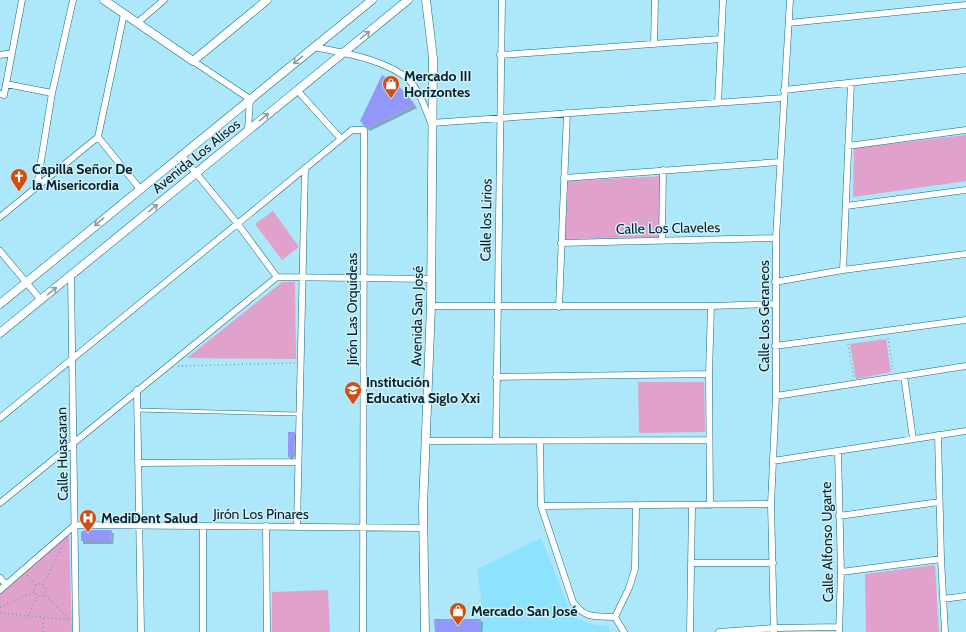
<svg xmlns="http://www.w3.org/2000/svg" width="966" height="632" font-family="Cabin,sans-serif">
<defs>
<filter id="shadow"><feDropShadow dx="2" dy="3" stdDeviation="0" flood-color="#0004"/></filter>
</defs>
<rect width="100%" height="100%" fill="#ade7fa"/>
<path fill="#8de2fd" d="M541 538 569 609 578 619 587 623 603 626H609L610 632H480L481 598 477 569Z"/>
<path fill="#e0a1ca" d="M966 135V181L853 197 854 148Z
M665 176 666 237 565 239 568 181Z
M273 211 299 247 282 260 255 224Z
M282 282H295L296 359 187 358Z
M886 339 891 372 856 379 850 344Z
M638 382H704L705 432 639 433Z
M69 533 72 632H0V592Z
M935 565 939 632H866L865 574Z
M328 590 330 632H272V592Z"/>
<path fill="#9297f9" filter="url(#shadow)" d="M382 75 395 83 406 93 415 105 368 128 360 121Z
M288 432H295L294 452 288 458Z
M85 530H112L111 541H81V532Z
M434 619H481L480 632H435Z"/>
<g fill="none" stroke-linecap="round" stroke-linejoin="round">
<defs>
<path id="service" d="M137 410 299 414"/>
<path id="minor" d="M137 23 164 0
M789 23 966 5
M654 44 655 0
M314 47C343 53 386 59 409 80 420 91 425 108 431 123L784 98
M0 55 12 53
M500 55 721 39
M193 61 250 99 248 130
M6 84 52 93
M297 90 341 139
M784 90 966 70
M0 94 4 95 22 0
M718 103 723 0
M98 137 140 189
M848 146 966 130
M181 155 237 223 277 277
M564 178 780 162
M37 186 52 93 73 0
M846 206 966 190
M0 217 98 137 124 14
M662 240 663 170
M561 243 776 238
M0 251 41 300
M843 270 851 83
M71 276 76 632
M775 282 843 270 966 254
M431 306H711L775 304
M559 307 567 113
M775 346 966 320
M904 376 913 439
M496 377 709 374
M137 390 141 632
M776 396 966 366
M0 418 352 130H364L363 632
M938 435 941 559 945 632
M427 441 709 440
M496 441 502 0
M540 441 541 506 573 602C585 619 595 616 615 617L624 632
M838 452 841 572 839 632
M773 461 966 431
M138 463 298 462
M0 503 277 277 431 279
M710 505 709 374 711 306
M541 506 771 504
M839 516 939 502
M203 526V632
M266 526 267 632
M297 527 305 168
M692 563H773
M841 572 941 559
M0 578 6 585
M0 590 75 525 423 528
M943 599 966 596
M615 617 629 588 635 569 636 505
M690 632 692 505
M719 632 774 628 839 627
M774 632 771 504 776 396V238L790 0"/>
<path id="tertiary" d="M104 0 193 61 267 0
M0 304 372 0
M0 333 408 0
M425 632 423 507 431 306 433 58 426 0"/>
</defs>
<use href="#service" stroke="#18697e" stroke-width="4"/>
<use href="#minor" stroke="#18697e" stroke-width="7"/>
<use href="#tertiary" stroke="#18697e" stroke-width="9"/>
<path stroke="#72a3b3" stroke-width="1.5" stroke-dasharray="1 3" stroke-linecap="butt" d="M888 338 893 370
M848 344 854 377
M178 366 295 363
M27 575 36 586
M34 590a6 6 0 1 1 12 0a6 6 0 1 1-12 0Z
M43 585 62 547
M0 607 34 592
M0 613 70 620 44 594
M28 616 37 596
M43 632V618"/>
<use href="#service" stroke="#fff" stroke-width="3"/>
<use href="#minor" stroke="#fff" stroke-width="6"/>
<use href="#tertiary" stroke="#fff" stroke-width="8"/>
</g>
<defs><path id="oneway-shaft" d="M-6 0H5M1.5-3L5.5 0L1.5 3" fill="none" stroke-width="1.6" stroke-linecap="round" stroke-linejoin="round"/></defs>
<g stroke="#8d9b9f">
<use href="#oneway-shaft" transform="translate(365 35) rotate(-39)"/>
<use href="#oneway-shaft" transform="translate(298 60) rotate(141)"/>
<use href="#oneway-shaft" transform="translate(264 117) rotate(-39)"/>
<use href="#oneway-shaft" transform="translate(153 208) rotate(-40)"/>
<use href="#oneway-shaft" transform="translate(99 222) rotate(141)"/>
<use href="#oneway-shaft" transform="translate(52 291) rotate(-39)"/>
</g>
<defs>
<symbol id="shop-pin" viewBox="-11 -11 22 30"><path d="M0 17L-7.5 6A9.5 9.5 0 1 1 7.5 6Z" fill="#d34d10" stroke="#d3eff8"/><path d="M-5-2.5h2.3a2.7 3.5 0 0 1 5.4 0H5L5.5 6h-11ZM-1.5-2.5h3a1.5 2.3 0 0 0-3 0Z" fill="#fff"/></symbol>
<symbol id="church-pin" viewBox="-11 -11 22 30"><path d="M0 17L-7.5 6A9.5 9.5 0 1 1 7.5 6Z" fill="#d34d10" stroke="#d3eff8"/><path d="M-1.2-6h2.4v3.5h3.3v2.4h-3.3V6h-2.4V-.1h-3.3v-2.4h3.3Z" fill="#fff"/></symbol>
<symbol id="school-pin" viewBox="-11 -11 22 30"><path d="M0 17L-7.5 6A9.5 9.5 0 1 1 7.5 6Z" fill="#d34d10" stroke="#d3eff8"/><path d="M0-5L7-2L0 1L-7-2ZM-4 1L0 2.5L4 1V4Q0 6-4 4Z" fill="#fff"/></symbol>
<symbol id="hospital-pin" viewBox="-11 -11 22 30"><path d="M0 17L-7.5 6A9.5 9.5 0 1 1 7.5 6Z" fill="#d34d10" stroke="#d3eff8"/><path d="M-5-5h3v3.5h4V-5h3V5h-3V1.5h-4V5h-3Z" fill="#fff"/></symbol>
</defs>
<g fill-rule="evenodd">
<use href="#shop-pin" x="381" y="74" width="20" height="27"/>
<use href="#church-pin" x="9" y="167" width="20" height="27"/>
<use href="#school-pin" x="343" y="380" width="20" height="27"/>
<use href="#hospital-pin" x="78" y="508" width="20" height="27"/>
<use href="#shop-pin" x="448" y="601" width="20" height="27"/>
</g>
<g text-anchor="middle" stroke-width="3" stroke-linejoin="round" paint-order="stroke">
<g font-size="14" font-weight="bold" fill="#02212a" stroke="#d3eff8" text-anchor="start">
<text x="404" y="81">Mercado III<tspan x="404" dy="16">Horizontes</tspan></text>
<text x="32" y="174">Capilla Señor De<tspan x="32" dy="16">la Misericordia</tspan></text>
<text x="366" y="387">Institución<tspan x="366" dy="16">Educativa Siglo Xxi</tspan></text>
<text x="101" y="523">MediDent Salud</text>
<text x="471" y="616">Mercado San José</text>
</g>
<g font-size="14" fill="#02212a" stroke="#d3eff8">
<text transform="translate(196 156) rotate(-39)" y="5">Avenida Los Alisos</text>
<text transform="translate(486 220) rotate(-89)" y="5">Calle los Lirios</text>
<text transform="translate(668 228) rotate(-1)" y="5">Calle Los Claveles</text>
<text transform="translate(352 309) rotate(-90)" y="5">Jirón Las Orquideas</text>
<text transform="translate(417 316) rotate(-89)" y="5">Avenida San José</text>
<text transform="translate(764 316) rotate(-90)" y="5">Calle Los Geraneos</text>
<text transform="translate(62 454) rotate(-91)" y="5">Calle Huascaran</text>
<text x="261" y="519">Jirón Los Pinares</text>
<text transform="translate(827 542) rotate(-91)" y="5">Calle Alfonso Ugarte</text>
</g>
</g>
</svg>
